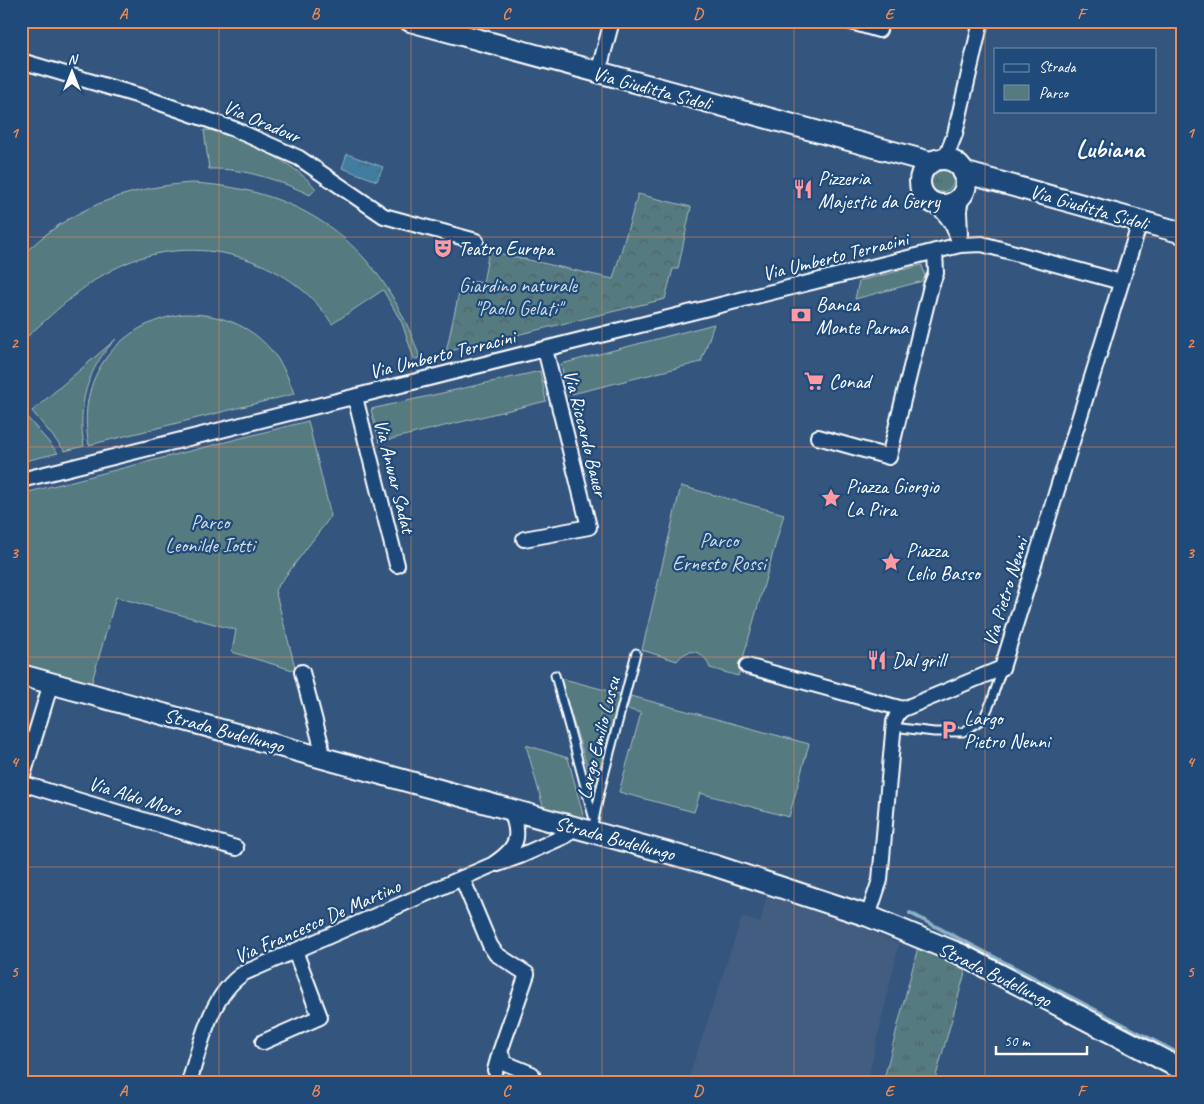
<svg xmlns="http://www.w3.org/2000/svg" width="1204" height="1104" font-family="Caveat,sans-serif">
<defs>
<pattern id="grass-tufts" width="24" height="20" patternUnits="userSpaceOnUse" patternTransform="scale(1.25)"><rect width="24" height="20" fill="#557a80"/><path d="M3 7l-1-3M5 7V3M7 7l1-3M15 17l-1-3M17 17v-4M19 17l1-3" fill="none" stroke="#506366"/></pattern>
<pattern id="forest-crowns" width="20" height="18" patternUnits="userSpaceOnUse" patternTransform="scale(1.25)"><rect width="20" height="18" fill="#557a80"/><path d="M2 6a3 3 0 1 1 6 0M12 15a3 3 0 1 1 6 0" fill="none" stroke="#506366"/></pattern>
<pattern id="water-ripples" width="26" height="14" patternUnits="userSpaceOnUse" patternTransform="scale(1.25)"><rect width="26" height="14" fill="#437b9e"/><path d="M2 4q2-2 4 0t4 0M15 11q2-2 4 0t4 0" fill="none" stroke="#486475"/></pattern>
</defs>
<rect width="100%" height="100%" fill="#34557d"/>
<filter id="ink" filterUnits="userSpaceOnUse"><feTurbulence type="fractalNoise" baseFrequency=".02" numOctaves="2"/><feDisplacementMap in="SourceGraphic" scale="10" xChannelSelector="R" yChannelSelector="G"/><feConvolveMatrix kernelMatrix="1 2 1 2 8 2 1 2 1" color-interpolation-filters="sRGB"/></filter>
<g filter="url(#ink)">
<path fill="#425d7f" d="M767 894 857 925 899 944 867 1083H687L742 917 760 923Z"/>
<path fill="url(#grass-tufts)" stroke="#aabcc0" d="M928 179a13 13 0 1 1 26 0a13 13 0 1 1-26 0Z
M918 947 966 969 934 1083H910L898 1079 891 1083H883Z"/>
<path fill="url(#forest-crowns)" stroke="#aabcc0" d="M638 194 691 207 678 269H673L665 299 446 352 462 279 483 283 489 251 613 279Z"/>
<path fill="#557a80" stroke="#aabcc0" d="M204 130C228 129 284 159 302 175 307 179 312 184 316 189L310 195C279 180 244 168 209 169Z
M192 183C308 189 383 248 420 358L414 359 402 323 383 290 332 324C290 256 192 231 120 266 83 283 52 315 21 342V257C67 209 127 187 192 183Z
M922 265 925 276 923 281 855 299 859 281Z
M184 314C239 313 278 341 294 394L89 445C75 378 117 323 184 314Z
M714 324 701 362 568 395 561 364Z
M116 339C87 368 77 406 84 446L65 451 32 411Z
M540 371 546 401 379 442 371 409Z
M26 416 58 453 21 462V420Z
M308 421 331 516 275 590 296 671 232 652 236 630 116 597 91 685 21 665V494Z
M681 486 784 514 738 676 710 668C704 651 689 645 677 661L642 650Z
M560 678 620 694 594 789Z
M631 696 809 744 789 817 700 793 694 812 619 792 641 713 627 709Z
M526 745 568 758 586 826 546 817Z"/>
<path fill="url(#water-ripples)" stroke="#8eb0c5" d="M347 154 383 167 377 181 342 168Z"/>
<g fill="none" stroke-linecap="round" stroke-linejoin="round">
<path stroke="#8eb0c5" stroke-width="4" d="M910 913 1183 1056"/>
<defs>
<path id="lane" d="M555 675 593 816
M893 727 934 732H963L983 719 991 702 1002 669
M592 830 601 787 636 653"/>
<path id="street" d="M848 21 879 30 881 21
M21 61 143 97 234 129 299 158 384 216 476 241
M598 73 612 21
M945 159 955 134 981 21
M934 203C948 216 955 226 960 245
M960 234 959 211 961 196
M355 397 397 565
M818 437 889 457 931 286 936 273 935 251
M21 480 960 245 982 244 1121 282
M524 539 589 527 545 349
M747 666 903 709
M302 672 321 744 319 756
M21 782 51 683
M21 783 236 848
M498 864 520 856 565 836 574 827
M462 878 490 945 496 954 527 974 500 1052 505 1063 532 1074
M868 916 880 880 894 722 898 713 903 709 1002 668 1140 222
M263 1042 320 1017 295 951
M495 1070 500 1052
M189 1083C200 1046 210 995 244 973L492 865C518 848 522 837 510 809"/>
<path id="secondary" d="M410 21 930 162
M920 182a23 23 0 1 1 46 0a23 23 0 1 1-46 0Z
M963 172 1183 233
M21 675 716 866 868 916 962 955 1183 1070"/>
</defs>
<use href="#lane" stroke="#fff" stroke-width="11"/>
<use href="#street" stroke="#fff" stroke-width="18"/>
<use href="#secondary" stroke="#fff" stroke-width="24"/>
<use href="#lane" stroke="#1f4a7a" stroke-width="7"/>
<use href="#street" stroke="#1f4a7a" stroke-width="14"/>
<use href="#secondary" stroke="#1f4a7a" stroke-width="20"/>
</g>
</g>
<path fill="none" stroke="#ef8b55" stroke-width="1" stroke-opacity="0.55" d="M219 21V1083M411 21V1083M602 21V1083M794 21V1083M985 21V1083M21 237H1183M21 447H1183M21 657H1183M21 867H1183"/>
<defs>
<symbol id="restaurant-bare" viewBox="-9 -9 18 18"><path d="M-5-6h1v4h1v-4h1v4h1v-4h1v5L-1.5 .5V6h-2V.5L-5-1ZM5-6V6H3V1.5H1.5Q1.5-4 5-6Z" fill="#ff9aa2" stroke="#1f4a7a" stroke-width="2.5" paint-order="stroke"/></symbol>
<symbol id="theatre-bare" viewBox="-9 -9 18 18"><path d="M-5-5.5Q0-4 5-5.5V0Q5 5 0 6Q-5 5-5 0ZM-3.3-2.5H-1v1.5H-3.3ZM1-2.5H3.3v1.5H1ZM-2.8 1Q0 5.5 2.8 1Z" fill="#ff9aa2" stroke="#1f4a7a" stroke-width="2.5" paint-order="stroke"/></symbol>
<symbol id="bank-bare" viewBox="-9 -9 18 18"><path d="M-6-4H6V4H-6ZM0-2.3a2.3 2.3 0 1 0 0 4.6a2.3 2.3 0 1 0 0-4.6Z" fill="#ff9aa2" stroke="#1f4a7a" stroke-width="2.5" paint-order="stroke"/></symbol>
<symbol id="supermarket-bare" viewBox="-9 -9 18 18"><path d="M-6-5.5h2.5l.6 2H6L4.5 2H-2.5L-4.4-4H-6ZM-1.5 3.2a1.3 1.3 0 1 0 .1 0ZM3 3.2a1.3 1.3 0 1 0 .1 0Z" fill="#ff9aa2" stroke="#1f4a7a" stroke-width="2.5" paint-order="stroke"/></symbol>
<symbol id="sight-bare" viewBox="-9 -9 18 18"><path d="M0-6L1.8-2.2L6-1.7L2.9 1.2L3.7 5.4L0 3.3L-3.7 5.4L-2.9 1.2L-6-1.7L-1.8-2.2Z" fill="#ff9aa2" stroke="#1f4a7a" stroke-width="2.5" paint-order="stroke"/></symbol>
<symbol id="parking-bare" viewBox="-9 -9 18 18"><path d="M-3.5-5.5H1a3.5 3.5 0 0 1 0 7H-1V5.5H-3.5ZM-1-3.4V-.6H.8a1.4 1.4 0 0 0 0-2.8Z" fill="#ff9aa2" stroke="#1f4a7a" stroke-width="2.5" paint-order="stroke"/></symbol>
</defs>
<g fill-rule="evenodd">
<use href="#restaurant-bare" x="789" y="175" width="28" height="28"/>
<use href="#theatre-bare" x="429" y="234" width="28" height="28"/>
<use href="#bank-bare" x="787" y="301" width="28" height="28"/>
<use href="#supermarket-bare" x="800" y="367" width="28" height="28"/>
<use href="#sight-bare" x="817" y="484" width="28" height="28"/>
<use href="#sight-bare" x="877" y="548" width="28" height="28"/>
<use href="#restaurant-bare" x="863" y="646" width="28" height="28"/>
<use href="#parking-bare" x="935" y="716" width="28" height="28"/>
</g>
<g text-anchor="middle" stroke-width="4.5" stroke-linejoin="round" paint-order="stroke">
<g font-size="20" fill="#fff" stroke="#1f4a7a">
<text transform="translate(652 88) rotate(15)" y="7">Via Giuditta Sidoli</text>
<text transform="translate(262 121) rotate(23)" y="7">Via Oradour</text>
<text transform="translate(1089 207) rotate(16)" y="7">Via Giuditta Sidoli</text>
<text transform="translate(835 256) rotate(-14)" y="7">Via Umberto Terracini</text>
<text transform="translate(442 354) rotate(-14)" y="7">Via Umberto Terracini</text>
<text transform="translate(586 433) rotate(76)" y="7">Via Riccardo Bauer</text>
<text transform="translate(395 476) rotate(76)" y="7">Via Anwar Sadat</text>
<text transform="translate(1005 592) rotate(-73)" y="7">Via Pietro Nenni</text>
<text transform="translate(224 730) rotate(15)" y="7">Strada Budellungo</text>
<text transform="translate(598 738) rotate(-76)" y="7">Largo Emilio Lussu</text>
<text transform="translate(135 796) rotate(17)" y="7">Via Aldo Moro</text>
<text transform="translate(615 838) rotate(15)" y="7">Strada Budellungo</text>
<text transform="translate(317 921) rotate(-24)" y="7">Via Francesco De Martino</text>
<text transform="translate(995 974) rotate(26)" y="7">Strada Budellungo</text>
</g>
<g font-size="20" fill="#fff" stroke="#1f4a7a" text-anchor="start">
<text x="818" y="185">Pizzeria<tspan x="818" dy="23">Majestic da Gerry</tspan></text>
<text x="458" y="255">Teatro Europa</text>
<text x="816" y="311">Banca<tspan x="816" dy="23">Monte Parma</tspan></text>
<text x="829" y="388">Conad</text>
<text x="846" y="493">Piazza Giorgio<tspan x="846" dy="23">La Pira</tspan></text>
<text x="906" y="557">Piazza<tspan x="906" dy="23">Lelio Basso</tspan></text>
<text x="892" y="667">Dal grill</text>
<text x="964" y="725">Largo<tspan x="964" dy="23">Pietro Nenni</tspan></text>
</g>
<g font-size="20" fill="#d4dedf" stroke="#1f4a7a">
<text x="518" y="292">Giardino naturale<tspan x="518" dy="23">"Paolo Gelati"</tspan></text>
<text x="210" y="529">Parco<tspan x="210" dy="23">Leonilde Iotti</tspan></text>
<text x="719" y="547">Parco<tspan x="719" dy="23">Ernesto Rossi</tspan></text>
</g>
<g font-size="25" font-weight="bold" fill="#fff" stroke="#1f4a7a">
<text x="1110" y="157">Lubiana</text>
</g>
</g>
<rect width="1204" height="1104" fill="none" stroke="#1f4a7a" stroke-width="55"/>
<rect x="994" y="48" width="162" height="65" fill="#1f4a7a" stroke="#7992af"/>
<rect x="1004" y="64" width="25" height="8" fill="#1f4a7a" stroke="#7992af"/>
<text x="1039" y="72" font-size="15" fill="#ffffff">Strada</text>
<rect x="1004" y="85" width="25" height="15" fill="#557a80" stroke="#7992af"/>
<text x="1039" y="98" font-size="15" fill="#ffffff">Parco</text>
<g transform="translate(72 72)" stroke="#1f4a7a" stroke-width="4" paint-order="stroke">
<path d="M0-4L9 19L0 12L-9 19Z" fill="#ffffff"/>
<text y="-8" font-size="14" font-weight="bold" text-anchor="middle" fill="#ffffff">N</text>
</g>
<path d="M996 1046v8h91v-8" fill="none" stroke="#ffffff" stroke-width="2.5"/>
<text x="1004" y="1046" font-size="15" fill="#ffffff" stroke="#1f4a7a" stroke-width="4" paint-order="stroke">50 m</text>
<rect x="28" y="28" width="1148" height="1048" fill="none" stroke="#ef8b55" stroke-width="2"/>
<g font-size="16" text-anchor="middle" font-weight="bold" fill="#ef8b55">
<text x="123" y="19">A</text>
<text x="315" y="19">B</text>
<text x="506" y="19">C</text>
<text x="698" y="19">D</text>
<text x="889" y="19">E</text>
<text x="1081" y="19">F</text>
<text x="14" y="138">1</text>
<text x="1190" y="138">1</text>
<text x="14" y="348">2</text>
<text x="1190" y="348">2</text>
<text x="14" y="558">3</text>
<text x="1190" y="558">3</text>
<text x="14" y="767">4</text>
<text x="1190" y="767">4</text>
<text x="14" y="977">5</text>
<text x="1190" y="977">5</text>
<text x="123" y="1096">A</text>
<text x="315" y="1096">B</text>
<text x="506" y="1096">C</text>
<text x="698" y="1096">D</text>
<text x="889" y="1096">E</text>
<text x="1081" y="1096">F</text>
</g>
</svg>
